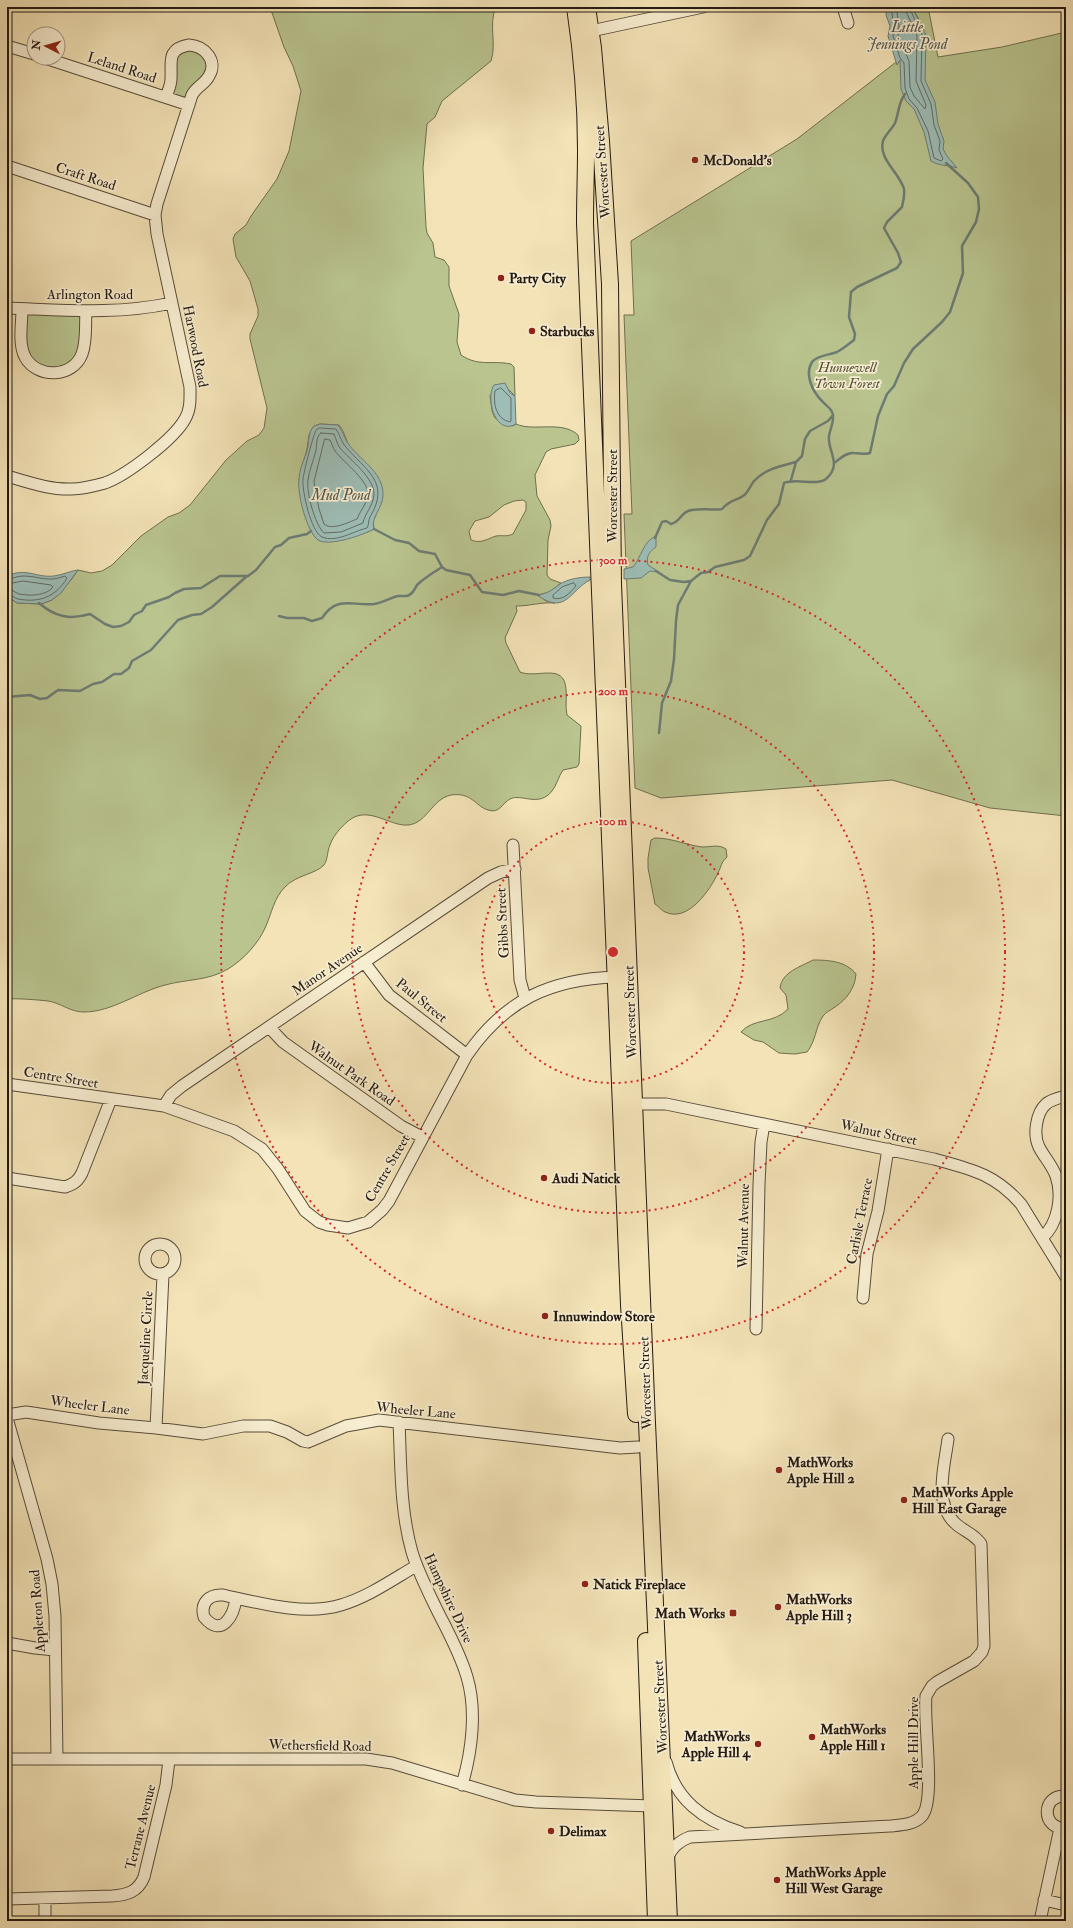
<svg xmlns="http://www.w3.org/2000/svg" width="1073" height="1928" font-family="'IM FELL Double Pica',serif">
<rect width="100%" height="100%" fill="#f3e3b7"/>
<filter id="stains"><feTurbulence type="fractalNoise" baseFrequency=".005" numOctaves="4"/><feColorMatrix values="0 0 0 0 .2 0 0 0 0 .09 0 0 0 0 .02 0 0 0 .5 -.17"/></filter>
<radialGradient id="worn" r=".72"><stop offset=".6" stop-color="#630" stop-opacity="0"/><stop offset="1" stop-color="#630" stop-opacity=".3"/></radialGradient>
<path fill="#b9c48f" stroke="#6f6f50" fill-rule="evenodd" d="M270 7H496C488 25 497 43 491 61L442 101 435 117 427 124 423 168 426 227 427 233 433 243 435 257 444 260 449 267V286L459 314 457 342 461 355C479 367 491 360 511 364L514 367 515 396 507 388 490 395 492 411 495 418 513 426 516 424C534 432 562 420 578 435L579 440 575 444 551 449 546 452 535 475 537 496 550 520 551 526 548 540 547 575 550 579 561 583 550 592 538 595 546 601 555 603C541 602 530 606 516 606L517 611 505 638 506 643 520 672C537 679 564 662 566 689 567 698 565 706 567 715L581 726 579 764 577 767 563 770C558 777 557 785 552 791 539 808 521 793 510 799 502 803 500 814 488 810 475 806 472 792 451 795 431 799 426 827 404 825 389 824 373 811 357 816 347 819 333 835 330 845 327 852 328 859 324 865 316 874 296 875 285 887 274 898 272 912 266 926 259 943 243 960 228 969 208 981 187 979 165 985 138 992 112 1012 84 1012 70 1012 61 1003 48 1001 40 1000 14 998 7 999V596L17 603 41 604 52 600 71 580 78 570 91 573 102 571 112 565 141 536 168 517 179 513 190 505 226 460 247 441 259 435 264 428 267 408 250 339V334L258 316V309L250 281 236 257 233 239 235 234 246 225 251 216 277 179 289 151 301 91 293 66 284 47ZM320 424 339 425 343 431 376 516 373 520 374 529C355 540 331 533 311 531L305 514 299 480 307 449 309 435 314 426ZM523 500 526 502V510L513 534C507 537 502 535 496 536 487 539 481 544 471 540L469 531 475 521 489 517 504 505 514 501Z
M912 7H928L938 57 1002 47 1066 32V816L990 808 892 780 661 798 635 788 624 514H632L624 315H634L631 241 797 139 900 59 922 25Z
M189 45 211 63 189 105 166 97 170 61Z
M22 309 86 312 82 353 56 373 26 358Z
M655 838C672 838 686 845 702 847 712 847 718 844 726 849L727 857C720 864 722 865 718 873 710 890 688 923 665 912 661 910 658 906 655 904L648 868V858L651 840Z
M813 960C828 960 846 961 856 974 855 988 847 999 835 1007 831 1010 826 1012 823 1016 815 1028 816 1041 807 1052L795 1054 779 1053 763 1042 754 1040 741 1032C753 1018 774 1024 788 1009L786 995 780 988C782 972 800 967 813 960Z"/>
<path fill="#9dbdb6" stroke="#6d7c74" d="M887 7H912L926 35 925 80 935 102 938 124 944 141 943 149 947 156 957 168C948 165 939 166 931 161L924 132 914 109 906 101 901 89 900 60 897 65 888 36 890 26 886 15Z
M505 383 510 393 515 396 516 424C496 436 485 399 494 385Z
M320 424 338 425C342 431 344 436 347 442 358 459 384 472 383 495 383 508 370 518 374 529 363 535 329 547 318 540 307 532 297 494 299 480 299 470 304 460 307 451 309 444 308 437 311 430L314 426Z
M656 536V547C649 552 646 556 648 565L659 572 650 571 641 578 624 579V569L633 567C641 558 643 541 656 536Z
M78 570 61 593 52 600 41 604 17 603 7 596V576C26 567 36 578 54 576 62 575 70 571 78 570Z
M590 577V580C570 590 566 616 537 595 547 594 552 590 560 584 568 579 580 577 590 577Z"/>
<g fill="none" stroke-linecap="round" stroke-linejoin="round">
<path stroke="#616c64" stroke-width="1" d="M891 7 894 26 893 36 900 58 904 63 905 88 909 99 917 108 928 131 934 158 941 161 943 159 939 150 940 141 934 125 931 104 921 81 922 35 909 7
M896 7 899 26 898 35 909 61 910 87 914 96 925 109 926 105 916 81 917 36 904 7
M501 388 511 398V420L510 422C496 419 493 404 495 391Z
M320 428 336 429C340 435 341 441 345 446 366 471 391 482 370 517 368 521 369 525 367 528 354 531 336 543 322 537 311 532 302 491 303 480 303 474 314 432 316 430Z
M321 433 334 434C336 438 337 444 340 448 350 460 375 478 374 495 373 506 365 513 363 523L341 532 324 533C315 525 306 492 308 480 309 470 314 460 316 450 317 444 316 436 321 433Z
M325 439 330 440C332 444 333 448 335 451 344 463 370 481 368 496 366 505 360 511 357 519 349 522 332 531 324 524L319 509 314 482Z
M7 579C12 579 17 576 23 576 40 576 47 583 65 576L67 578C56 597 39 603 18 599 14 598 11 594 7 594
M574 583 576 586C570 593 563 601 553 598V595L562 587Z
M7 584 23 581 51 585 53 587C46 596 30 596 19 594 14 592 12 589 7 589"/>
<path stroke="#6d7c74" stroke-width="2.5" d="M834 463C840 459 846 452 854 453 860 453 864 455 870 453L878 416 887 394 894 386 904 363 913 349 942 322 950 312 963 273 962 246 976 222 979 209 978 197 968 183 946 163
M791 480 796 462 802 456 805 439 810 431 828 421 833 415
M374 529 395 540 409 543 419 551 435 554 442 567 446 570 470 575 482 592 503 595 519 591 539 595
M655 538 662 522 666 521 671 524C681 521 680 514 688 511 699 507 711 511 722 509 731 499 734 502 743 496 748 493 750 486 754 481 765 469 781 466 796 462
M656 571 670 580 684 582 691 581 701 573 708 572 715 567 744 560 750 556 767 520 779 504 784 483C796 478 817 486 826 479 843 464 827 451 829 436 830 429 834 423 833 415 832 408 826 406 822 401 813 392 804 375 812 362 817 355 830 355 837 352 843 349 849 344 854 340L855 334 849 317 851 292 857 287 897 268 901 262 898 253 884 228 887 222 902 207C903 202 905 195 904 189 900 173 878 159 883 141 885 135 892 129 895 123 899 113 898 103 905 94
M39 603C55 617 70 620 90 614L105 624 113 627 121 626 129 622 134 615 142 611 146 605 169 597 175 593 184 589 201 588 220 576H248L256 570 275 547 281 545 289 538 307 534 311 531
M279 616 287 618H304L312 621 322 618C337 595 352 606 374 604 382 603 390 598 398 596 401 596 404 596 407 596 413 594 414 590 417 585 424 578 434 572 442 567
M7 697 30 695 40 699 47 698 58 690 80 691 93 684 102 682 114 674H121L129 668 132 661 151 650 178 620 192 615 201 614 212 607 247 576
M659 733 662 703 671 681 674 659 676 621 678 605 691 581"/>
<defs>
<path id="minor" d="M843 7 848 23
M591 31 703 7
M7 46 34 54
M45 58 189 105
M7 166 155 215
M7 308C65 310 115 315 172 303
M22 309C22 324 18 343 25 357 37 379 73 378 82 354 87 341 85 325 86 312
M7 476C28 482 50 490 72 489 83 489 94 486 105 483 127 475 174 439 185 419 191 409 190 398 190 387L157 234 155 215 157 204 192 95C196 87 205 84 209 76 218 61 205 46 189 45 166 49 172 62 171 79 171 85 168 91 166 97
M513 845 520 980 525 998
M364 962 389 995 467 1055
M269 1027 283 1042 401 1126 422 1137
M7 1084 164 1106 234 1131 262 1149 278 1169 305 1211 319 1222 328 1225 348 1228 368 1222 382 1210 389 1201 467 1055C505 1000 550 979 616 977
M634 1104H666L934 1159C971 1169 995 1174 1021 1204L1066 1277
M164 1106 171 1095 182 1086 488 878 501 872 515 869
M7 1178 65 1187C74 1184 78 1181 82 1173L111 1099
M1042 1238C1058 1224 1063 1196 1056 1176 1052 1165 1044 1157 1039 1147 1033 1135 1036 1113 1046 1104 1052 1099 1059 1098 1066 1096
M145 1259a15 15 0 1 1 30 0a15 15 0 1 1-30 0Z
M863 1298 867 1254 878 1211 888 1149
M756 1329 759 1184 761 1142 764 1124
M7 1415 26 1412 99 1423 156 1428 203 1434 243 1426H270L287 1432 303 1441 308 1442 346 1426 379 1420 620 1448 638 1447
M7 1418 47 1559 52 1584 55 1616 57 1759
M399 1422C401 1464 400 1510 412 1552 418 1572 428 1591 437 1610 448 1632 460 1653 467 1677 477 1710 472 1751 462 1785
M156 1428 163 1274
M236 1598C234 1615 222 1639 204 1617 200 1603 209 1594 223 1595 259 1603 305 1616 341 1605 368 1597 392 1580 416 1566
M7 1643 35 1648 55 1650
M7 1759H366L392 1763 515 1800 536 1802 652 1806
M666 1762C676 1800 703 1820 740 1832
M1066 1796C1041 1794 1041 1830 1066 1828
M667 1859C672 1847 679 1841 690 1837L890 1826C900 1825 914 1825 922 1816 936 1800 923 1721 926 1696L932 1686 937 1682 974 1661 982 1652 984 1646 981 1544C975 1534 963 1531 955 1523 933 1503 945 1464 948 1439
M45 1898V1921
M7 1899 112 1896C127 1895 138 1892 144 1877L166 1785 169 1760
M1044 1900 1066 1905
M1040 1921 1060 1828"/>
<path id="highway" d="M575 7C582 54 586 102 586 150 586 174 585 198 585 223L629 1305 636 1414
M587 7 593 48 601 141 610 284 613 584 647 1423 669 1921
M646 1641 656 1921"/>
</defs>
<use href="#minor" stroke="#584c3b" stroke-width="13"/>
<use href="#highway" stroke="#251a12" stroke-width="18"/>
<use href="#minor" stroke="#f7edd0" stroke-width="11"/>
<use href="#highway" stroke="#f3e3b7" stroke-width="16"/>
</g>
<g fill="none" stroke="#d62828" stroke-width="2" stroke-dasharray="2 4">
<circle cx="613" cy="952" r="131"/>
<circle cx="613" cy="952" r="261"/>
<circle cx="613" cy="952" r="392"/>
</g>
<g fill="#8f2418" stroke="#f7edd0" stroke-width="1.5">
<circle cx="695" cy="160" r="4"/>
<circle cx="501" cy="278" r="4"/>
<circle cx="532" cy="331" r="4"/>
<circle cx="544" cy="1178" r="4"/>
<circle cx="545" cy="1316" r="4"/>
<circle cx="779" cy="1470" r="4"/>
<circle cx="904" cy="1500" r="4"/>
<circle cx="585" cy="1584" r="4"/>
<circle cx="778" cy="1607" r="4"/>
<rect x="729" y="1609" width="8" height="8" rx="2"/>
<circle cx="812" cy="1737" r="4"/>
<circle cx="758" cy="1744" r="4"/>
<circle cx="551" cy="1831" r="4"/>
<circle cx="777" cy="1880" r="4"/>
</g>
<g text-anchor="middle" stroke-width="3.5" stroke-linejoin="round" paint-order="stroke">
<g font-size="14" fill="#251a12" stroke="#f7edd0">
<text transform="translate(122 67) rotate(18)" y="5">Leland Road</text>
<text transform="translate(602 172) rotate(-94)" y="5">Worcester Street</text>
<text transform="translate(86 176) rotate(18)" y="5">Craft Road</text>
<text x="90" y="299">Arlington Road</text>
<text transform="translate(196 346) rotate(79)" y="5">Harwood Road</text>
<text transform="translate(612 496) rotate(-90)" y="5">Worcester Street</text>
<text transform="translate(502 923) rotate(-93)" y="5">Gibbs Street</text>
<text transform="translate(327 969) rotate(-34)" y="5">Manor Avenue</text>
<text transform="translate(422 1000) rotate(39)" y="5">Paul Street</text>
<text transform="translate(630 1012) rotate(-92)" y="5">Worcester Street</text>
<text transform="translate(352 1073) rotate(35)" y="5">Walnut Park Road</text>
<text transform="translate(61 1077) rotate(9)" y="5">Centre Street</text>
<text transform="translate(879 1132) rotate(12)" y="5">Walnut Street</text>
<text transform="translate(387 1168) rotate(-60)" y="5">Centre Street</text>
<text transform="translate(859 1221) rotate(-79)" y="5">Carlisle Terrace</text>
<text transform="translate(743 1226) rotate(-89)" y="5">Walnut Avenue</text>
<text transform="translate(145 1338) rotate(-87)" y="5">Jacqueline Circle</text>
<text transform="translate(645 1383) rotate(-92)" y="5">Worcester Street</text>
<text transform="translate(90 1405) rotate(7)" y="5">Wheeler Lane</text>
<text transform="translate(416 1410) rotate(5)" y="5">Wheeler Lane</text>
<text transform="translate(449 1598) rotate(65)" y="5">Hampshire Drive</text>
<text transform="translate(37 1611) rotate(-94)" y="5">Appleton Road</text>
<text transform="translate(660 1707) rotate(-93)" y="5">Worcester Street</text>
<text transform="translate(913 1743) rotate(-90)" y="5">Apple Hill Drive</text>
<text transform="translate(320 1745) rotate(1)" y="5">Wethersfield Road</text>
<text transform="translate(140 1827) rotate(-76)" y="5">Terrane Avenue</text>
</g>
<g font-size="14" font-weight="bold" fill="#251a12" stroke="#f7edd0" text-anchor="start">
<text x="703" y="165">McDonald's</text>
<text x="509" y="283">Party City</text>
<text x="540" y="336">Starbucks</text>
<text x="552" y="1183">Audi Natick</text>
<text x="553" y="1321">Innuwindow Store</text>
<text x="787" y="1467">MathWorks<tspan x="787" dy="16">Apple Hill 2</tspan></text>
<text x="912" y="1497">MathWorks Apple<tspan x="912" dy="16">Hill East Garage</tspan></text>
<text x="593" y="1589">Natick Fireplace</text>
<text x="786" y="1604">MathWorks<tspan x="786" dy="16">Apple Hill 3</tspan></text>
<text x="725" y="1618" text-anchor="end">Math Works</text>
<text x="820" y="1734">MathWorks<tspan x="820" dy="16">Apple Hill 1</tspan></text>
<text x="750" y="1741" text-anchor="end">MathWorks<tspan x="750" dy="16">Apple Hill 4</tspan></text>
<text x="559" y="1836">Delimax</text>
<text x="785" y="1877">MathWorks Apple<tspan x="785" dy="16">Hill West Garage</tspan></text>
</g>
<g font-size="14" font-style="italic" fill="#514d38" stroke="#f7edd0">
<text x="847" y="372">Hunnewell<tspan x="847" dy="16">Town Forest</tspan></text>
</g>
<g font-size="15" font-style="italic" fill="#4f534b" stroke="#f7edd0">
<text x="907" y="32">Little<tspan x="907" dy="17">Jennings Pond</tspan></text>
<text x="341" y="500">Mud Pond</text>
</g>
</g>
<circle cx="613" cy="952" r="6" fill="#d62828" stroke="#f7edd0" stroke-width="2"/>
<g font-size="12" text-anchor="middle" font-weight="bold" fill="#d62828" stroke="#f7edd0" stroke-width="3.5" stroke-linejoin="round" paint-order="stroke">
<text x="613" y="564">300 m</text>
<text x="613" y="695">200 m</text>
<text x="613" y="825">100 m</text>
</g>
<rect width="1073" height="1928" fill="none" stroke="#f3e3b7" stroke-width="24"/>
<rect x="8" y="8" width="1057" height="1912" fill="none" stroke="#251a12" stroke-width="2"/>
<rect x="12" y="12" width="1049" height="1904" fill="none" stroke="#251a12"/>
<g transform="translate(46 46) rotate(276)"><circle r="19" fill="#f7edd0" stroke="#a39984"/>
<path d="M0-3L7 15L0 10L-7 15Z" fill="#8f2418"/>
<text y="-6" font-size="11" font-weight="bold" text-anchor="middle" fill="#251a12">N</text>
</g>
<rect width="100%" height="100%" filter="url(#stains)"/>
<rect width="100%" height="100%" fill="url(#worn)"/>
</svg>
